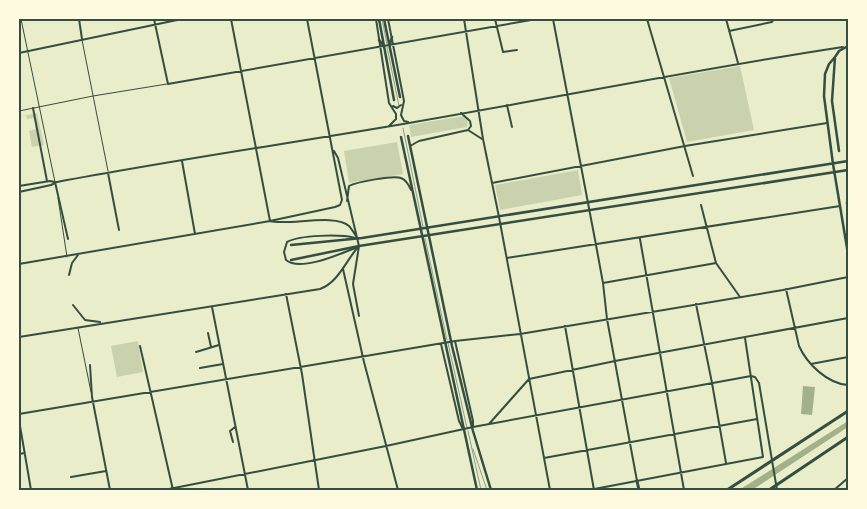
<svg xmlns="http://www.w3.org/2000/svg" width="867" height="509" font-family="'DM Sans',sans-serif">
<rect width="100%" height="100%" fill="#e9edc9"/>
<path fill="#cad2ad" d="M740 66 754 130 687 142 669 78Z
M37 113 44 145 32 147 29 131 36 129 34 118 27 119 26 116 19 117Z
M464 116 468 121 467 127 411 137 409 125Z
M397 142 403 174 349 183 344 151Z
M578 170 582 195 500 210 495 185Z
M138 341 143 372 117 377 111 346Z"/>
<path fill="#a3b18a" d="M803 386 815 387 812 415 801 414Z
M848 421V427L752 490H739Z"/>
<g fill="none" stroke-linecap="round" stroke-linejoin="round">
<path stroke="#344e41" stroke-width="0.5" d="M382 19 387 44
M387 47 399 106
M403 128 423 227
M425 238 447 340
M448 343 467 428
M468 431 481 490
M473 449 487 490"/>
<path stroke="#344e41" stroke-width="1" d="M21 19 55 182
M82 40 108 171
M19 111 93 96 167 84
M58 198 67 257
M78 328 91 392"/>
<path stroke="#344e41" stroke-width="2" d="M79 19 82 39
M154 19 168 84 537 19
M231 19 270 221 335 207 340 205 342 200 307 19
M376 19 389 103 396 114V119L389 126
M388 19 404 101 401 115 404 121 408 122
M464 19 483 139 499 217 550 490
M495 19 503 52 517 50
M553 19 596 245 603 283 607 319 637 481
M647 19 693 176
M726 19 738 63
M729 31 772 22 774 19
M19 53 182 19
M507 105 512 127
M393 106 397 108 401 105
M33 108 47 181
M461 113 470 121 471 126 468 130
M410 146 419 141 468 130 482 139
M334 151 338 158 359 246 353 284 359 316
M182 161 195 234
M108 173 119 230
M55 182 68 239
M492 183 685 146 827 123
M19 186 50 181 55 182
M19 192 51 185 57 182C174 160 292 143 409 123 554 98 698 69 843 47
M347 201 349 186C356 182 394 175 401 178 406 180 409 185 411 190
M701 205 716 263 740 297
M640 239 684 490
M355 248C340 254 300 272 286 260L284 252 287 242C300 235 340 234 355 238
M507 258 840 206
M19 264 270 221C287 226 336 213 349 226 352 229 355 235 358 239
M343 269 364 362 398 490
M69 275 72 263 78 255
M603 283 716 263
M786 289 799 346C807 364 828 384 848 385
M286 294 302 374 319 490
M696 304 712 383 726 463
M73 305 85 320 100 322
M212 307 248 490
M565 326 594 490
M208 333 211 347
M19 337 320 289C339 282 346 260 359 246
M455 341 473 421V427
M441 344 459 421 463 429
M140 346 173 490
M196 352 219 345
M811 364 848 357
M90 365 92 397 110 490
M200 368 223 364
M751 376 755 377 759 383 777 490
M19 414 455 341 520 334 783 290 848 277
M19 420 31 490
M489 424 529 379 615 361 848 318
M233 442 230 431 235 427
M19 454 25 453
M544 458 757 419
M71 477 106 471
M164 490 386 446 473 427 751 376
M589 490 763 457 745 338"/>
<path stroke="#344e41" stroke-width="2" d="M834 490 848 478"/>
<path stroke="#344e41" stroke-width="2.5" d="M379 19 394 100
M384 19 400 97
M379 40 384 46
M390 44 392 37
M835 57 829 64 825 74 824 96 833 164 848 254
M408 136 452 346 473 431 491 490
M401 137 477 490
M839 151 832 101 835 57 839 51 848 46
M847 203 848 210
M291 245 362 238 848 161
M291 260 359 246 848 170"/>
<path stroke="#344e41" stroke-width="3" d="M637 481 639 490
M727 490 848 411
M769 490 848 437"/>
</g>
<rect width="867" height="509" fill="none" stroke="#fefae0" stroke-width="40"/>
<rect x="20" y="20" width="827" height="469" fill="none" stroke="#344e41" stroke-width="2"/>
</svg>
